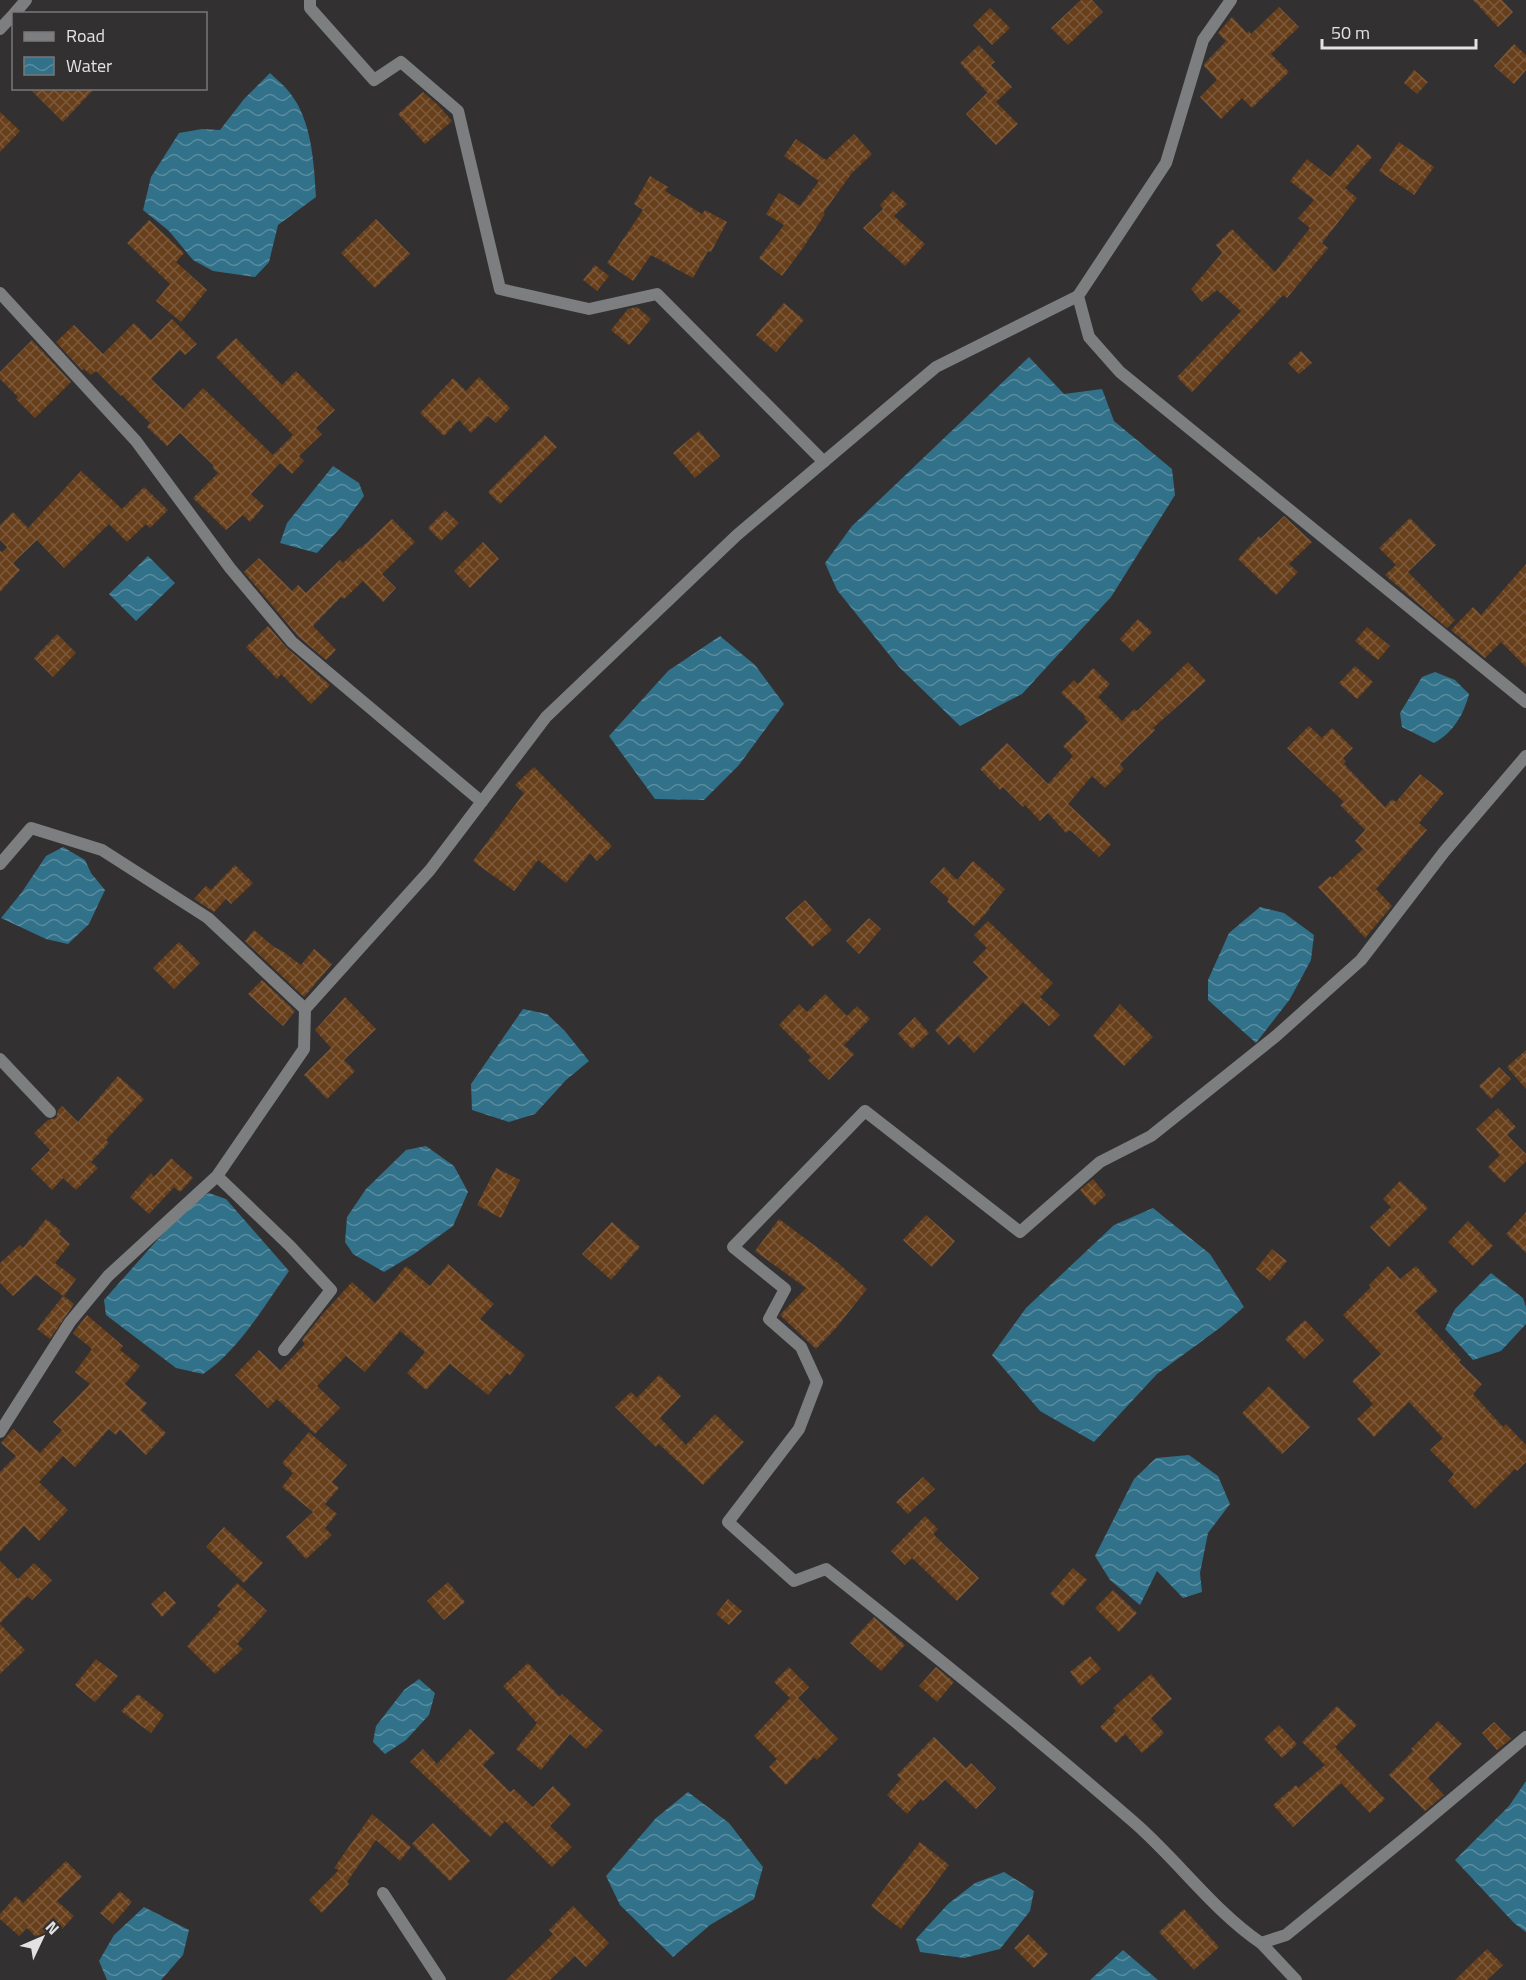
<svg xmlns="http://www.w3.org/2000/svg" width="1526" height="1980" font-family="'Titillium Web',sans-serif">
<defs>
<pattern id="water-waves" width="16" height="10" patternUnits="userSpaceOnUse" patternTransform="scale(1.5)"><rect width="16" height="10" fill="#317189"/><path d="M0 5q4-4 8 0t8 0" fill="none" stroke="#598c9f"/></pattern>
<pattern id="building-cross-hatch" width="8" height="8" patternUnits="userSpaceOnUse" patternTransform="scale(1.5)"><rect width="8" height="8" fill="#673f1b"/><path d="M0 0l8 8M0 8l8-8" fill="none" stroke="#7d5a3c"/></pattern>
</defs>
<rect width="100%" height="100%" fill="#333032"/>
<path fill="url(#water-waves)" d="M270 73C276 79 284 85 290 93 312 121 314 163 316 197L278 225 269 262 255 277 213 271 193 260 169 231 143 210 151 177 179 133 202 129 220 130 244 99Z
M1029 357 1064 394 1102 389 1114 421 1172 469 1175 495 1111 597 1022 694 960 726 899 667 837 590 825 563 852 526Z
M333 466 359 483 364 496 341 527 317 553 280 543 287 523Z
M148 556 175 583 136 621 109 594Z
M720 636 755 665 784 704 739 765 704 800 655 799 609 736 668 671Z
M1435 672 1455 680 1469 694C1464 714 1453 733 1434 743L1402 727 1400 713 1422 677Z
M63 847 85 860 91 873 105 890 89 924 68 944 46 939 1 918 22 892 46 856Z
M1260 907 1284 913 1314 935 1311 960 1290 999 1256 1043 1208 1000V980L1229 933Z
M523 1009 547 1014 564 1030 589 1061 566 1080 535 1114 509 1122 472 1110 471 1084Z
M426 1146 454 1166 468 1192 453 1226 414 1254 384 1272 353 1254 345 1242 347 1217 366 1189 406 1150Z
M209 1193 226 1199 289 1271C265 1305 238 1351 203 1374L176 1368 106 1315 104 1300 190 1203Z
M1153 1208 1210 1254 1244 1307 1221 1327 1157 1374 1094 1442 1040 1411 992 1355 1026 1308 1114 1225Z
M1491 1273 1523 1298 1526 1307V1324L1501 1351 1473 1360 1445 1329 1455 1309Z
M1189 1455 1218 1476 1230 1504 1208 1533 1200 1573 1202 1592 1183 1598 1157 1571 1140 1605 1110 1580 1095 1556 1134 1479 1156 1458Z
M419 1679 435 1693 429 1715 406 1740 385 1754 373 1742 376 1726 404 1690Z
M1526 1781V1932L1514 1923 1455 1860 1509 1806Z
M688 1792 729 1823 763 1867 754 1899 710 1925 673 1957 620 1905 606 1876 656 1818Z
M1004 1872 1034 1891 1030 1911 1000 1949 964 1958 920 1952 916 1939 948 1904 975 1883Z
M144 1907 189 1930 183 1955 161 1980H107L99 1961 114 1935Z
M1123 1950 1158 1980H1090Z"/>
<path fill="url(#building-cross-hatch)" d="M1081 0H1092L1103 12 1068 45 1051 28Z
M1473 0H1502L1513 12 1498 27Z
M1279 7 1299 27 1271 54 1289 72 1252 108 1242 98 1221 119 1200 97 1217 80 1204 66 1205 63 1226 41 1218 33 1232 17 1247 33 1249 31 1251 34Z
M990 8 1010 28 992 45 973 25Z
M1514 44 1526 55V70L1514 84 1494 66Z
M979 45 995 62 991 65 1012 87 996 102 960 63Z
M1414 70 1428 82 1417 94 1404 83Z
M29 88H95L63 122Z
M423 92 438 105 452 121 425 144 398 114Z
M987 93 1018 124 996 145 966 114Z
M0 112 20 131 0 152Z
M854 134 872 154 852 173 823 213 825 214 803 248 782 276 759 258 784 225 766 214 779 193 800 206 819 181 784 156 796 139 826 160Z
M1399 142 1434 167 1414 195 1379 171Z
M1358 144 1372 157 1345 188 1357 198 1322 243 1328 248 1287 298 1283 295 1192 392 1177 377 1241 311 1217 290 1202 302 1191 289 1222 253 1216 245 1232 229 1275 272 1310 228 1298 218 1314 200 1290 181 1307 159 1330 177Z
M650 176 668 187 665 191 702 214 705 210 727 222 711 252 708 251 693 278 651 255 633 281 607 263 643 210 634 204Z
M893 191 907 204 894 216 925 244 905 266 863 228 883 209 880 205Z
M376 219 410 254 375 288 341 253Z
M149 220 184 253 176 262 207 290 181 322 156 301 170 284 127 243Z
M595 265 609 276 597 291 583 280Z
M784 303 804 320 776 352 756 335Z
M637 307 651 319 629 345 611 330 628 309Z
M172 319 197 344 185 355 180 350 151 379 183 409 203 388 273 455 293 435 216 357 236 338 282 385 296 371 335 410 316 428 322 434 299 456 304 461 292 474 280 463 251 494 264 506 250 522 243 515 226 530 193 498 218 473 212 467 214 466 180 433 167 446 147 427 150 423 122 395 121 396 96 371 91 375 84 369 82 370 56 342 74 325 103 354 134 323 151 340Z
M32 340 71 382 35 418 16 399 18 397 0 379V372Z
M1301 351 1312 363 1299 374 1288 363Z
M479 377 510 408 496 423 488 416 471 433 459 420 444 436 420 413 453 378 466 391Z
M699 431 720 456 695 478 673 453Z
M545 435 557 447 500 504 488 492Z
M81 471 122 509 144 487 168 510 150 528 146 524 127 542 109 524 64 568 37 540 13 563 20 570 0 592V551L2 552 7 547 0 540V525L13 512 28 528Z
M445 510 459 523 441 541 428 528Z
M1284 516 1312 542 1289 564 1298 572 1276 595 1238 559 1259 536 1261 538Z
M1410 518 1436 545 1408 572 1455 620 1447 628 1385 575 1396 565 1379 548Z
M392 519 415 542 382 574 396 588 383 602 363 581 344 599 341 597 313 626 336 650 326 660 298 636 244 572 259 558 292 591 298 585 306 593 340 560 343 563 360 547 361 548Z
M483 542 499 559 470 588 454 571Z
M1526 564V667L1501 642 1485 658 1451 630 1473 607 1481 615Z
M1138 619 1152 632 1133 652 1120 639Z
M268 626 287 648 330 685 311 704 281 674 277 679 246 647Z
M1367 627 1390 646 1378 660 1355 641Z
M57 634 76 653 53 677 34 658Z
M1188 662 1206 681 1153 728 1155 730 1120 764 1124 769 1105 788 1092 776 1068 804 1111 844 1099 857 1070 830 1066 833 1048 813 1040 821 1025 805 1023 807 1003 787 1000 790 980 769 1007 743 1048 784 1073 756 1063 746 1088 722 1084 718 1086 717 1061 693 1074 680 1078 684 1093 668 1110 684 1098 697 1122 721 1134 709 1137 711Z
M1355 666 1373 682 1357 699 1339 683Z
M1309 726 1322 738 1332 728 1353 748 1343 758 1346 761 1344 764 1385 807 1392 799 1396 802 1420 774 1444 793 1419 823 1427 830 1376 889 1392 906 1365 938 1318 887 1330 876 1332 878 1363 849 1355 841 1365 830 1340 805 1344 802 1287 748Z
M534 767 612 846 597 861 590 853 566 883 538 860 514 891 473 861 524 793 515 785Z
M973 861 1005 889 989 908 990 909 974 926 947 902 949 899 930 882 944 867 957 880Z
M235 865 253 883 231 904 226 899 214 912 194 899 206 886 211 890Z
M805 900 832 930 812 947 785 918Z
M869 918 881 929 859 954 846 941Z
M988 921 1053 983 1040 997 1060 1015 1049 1026 1023 1002 974 1053 958 1036 949 1045 935 1030 988 977 973 962 987 948 974 935Z
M254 930 274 947 282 951 301 965 314 949 332 964 304 997 245 941Z
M179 942 200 963 174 989 153 968Z
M262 980 295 1011 283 1026 248 994Z
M825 994 847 1016 857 1006 870 1019 844 1045 854 1054 829 1080 808 1060 811 1057 779 1025 799 1004 807 1012Z
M345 997 376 1029 344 1060 355 1071 327 1099 304 1075 331 1048 315 1030Z
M1120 1004 1153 1037 1124 1066 1093 1036Z
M915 1017 929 1033 912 1049 898 1034Z
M1526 1050V1089L1507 1067Z
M1499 1067 1511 1079 1491 1099 1479 1086Z
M118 1076 144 1099 106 1140 109 1143 91 1162 98 1168 76 1190 63 1178 52 1190 31 1169 50 1150 34 1133 48 1120 56 1118 58 1110 62 1106 78 1122Z
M1498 1108 1516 1127 1507 1135 1526 1154V1161L1504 1183 1488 1167 1500 1155 1476 1129Z
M171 1158 193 1178 180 1192 174 1187 149 1214 130 1197 151 1173 154 1177Z
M496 1168 520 1180 501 1218 477 1205Z
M1093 1179 1106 1195 1094 1206 1080 1190Z
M1400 1181 1428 1208 1389 1247 1370 1227 1391 1207 1383 1199Z
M1526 1212V1253L1506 1234Z
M926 1215 955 1241 932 1267 903 1240Z
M46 1219 61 1231 59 1234 70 1244 55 1263 76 1279 64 1296 74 1304 50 1339 37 1329 63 1296 36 1275 13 1296 0 1283V1263L20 1245 23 1248Z
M779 1219 838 1263 867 1289 836 1328 816 1349 780 1315 806 1288 755 1251Z
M1468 1221 1493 1246 1473 1266 1448 1242Z
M612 1222 640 1247 611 1280 582 1254Z
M1272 1249 1287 1261 1270 1281 1256 1269Z
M448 1264 494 1304 480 1319 525 1355 510 1375 507 1373 488 1395 450 1364 426 1390 407 1373 425 1352 400 1331 365 1372 346 1356 317 1386 340 1408 315 1434 277 1399 268 1408 235 1375 259 1350 280 1370 305 1344 302 1340 321 1316 352 1282 375 1303 406 1266 430 1286Z
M1388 1266 1400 1279 1416 1266 1438 1291 1415 1311 1461 1360 1459 1362 1482 1384 1473 1394 1503 1427 1506 1424 1526 1445V1462L1517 1471 1515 1469 1475 1509 1448 1481 1454 1474 1430 1450 1443 1438 1409 1402 1374 1437 1357 1419 1373 1404 1352 1381 1381 1354 1343 1315 1371 1287 1369 1285Z
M87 1315 123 1346 120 1350 140 1366 125 1384 147 1403 141 1410 166 1433 146 1455 120 1430 116 1435 109 1429 75 1467 63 1456 39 1482 68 1510 39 1541 24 1526 0 1552V1472L16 1456 1 1443 13 1429 40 1453 62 1430 53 1422 90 1384 75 1372 92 1349 73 1333Z
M1305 1320 1324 1340 1304 1359 1285 1339Z
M659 1375 681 1396 660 1418 686 1445 715 1414 744 1442 703 1485 659 1444 656 1447 615 1407 631 1392 637 1398Z
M1269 1386 1310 1427 1282 1454 1242 1413Z
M309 1432 347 1465 332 1482 339 1488 325 1504 337 1514 325 1528 332 1535 306 1559 286 1537 313 1512 282 1487 293 1473 282 1463Z
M923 1477 935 1489 908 1514 896 1502Z
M925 1516 938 1529 933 1534 979 1578 957 1601 912 1558 905 1565 891 1551Z
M224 1527 263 1563 244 1583 206 1547Z
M0 1561 18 1579 34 1563 52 1580 32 1600 27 1596 0 1623Z
M1073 1568 1087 1580 1063 1606 1050 1594Z
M448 1582 465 1602 444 1620 427 1601Z
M237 1583 267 1611 237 1644 243 1649 215 1674 187 1646 221 1609 217 1606Z
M1113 1590 1137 1613 1119 1632 1095 1608Z
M165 1591 176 1603 162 1617 151 1604Z
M728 1599 742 1611 729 1625 716 1614Z
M874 1617 905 1645 881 1671 850 1643Z
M0 1624 25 1650 0 1674Z
M1090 1656 1101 1669 1081 1686 1070 1672Z
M96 1659 118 1676 95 1702 75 1685Z
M528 1663 560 1697 562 1694 603 1731 586 1749 570 1734 541 1770 516 1749 537 1723 503 1686Z
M789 1667 809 1687 798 1698 838 1739 817 1760 814 1757 786 1785 769 1767 777 1759 754 1736 790 1698 774 1682Z
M936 1667 954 1682 937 1702 919 1686Z
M1151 1674 1172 1699 1151 1718 1164 1733 1142 1753 1125 1734 1116 1743 1100 1727 1116 1711 1113 1708Z
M138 1694 164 1715 151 1733 121 1711Z
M1337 1706 1357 1725 1335 1747 1385 1799 1370 1813 1341 1783 1293 1827 1273 1805 1296 1785 1298 1788 1325 1765 1302 1742Z
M1438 1721 1462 1744 1428 1778 1444 1795 1425 1811 1389 1775 1413 1751 1411 1749Z
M1494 1722 1511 1739 1497 1750 1482 1733Z
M1279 1725 1297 1744 1282 1758 1264 1739Z
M470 1729 495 1753 483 1765 510 1792 514 1789 533 1807 553 1786 571 1804 550 1826 572 1847 552 1867 505 1821 490 1837 410 1762 423 1749 437 1764Z
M934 1737 966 1768 971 1763 996 1788 976 1809 945 1780 923 1801 921 1799 907 1814 887 1795 901 1779 897 1775Z
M372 1814 411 1847 400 1861 376 1840 347 1882 349 1884 322 1913 309 1900 339 1870 334 1868Z
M433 1823 470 1861 450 1881 412 1844Z
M920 1842 949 1865 901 1929 871 1906Z
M66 1861 82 1877 57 1901 74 1916 62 1929 58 1925 41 1942 27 1928 19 1936 0 1919V1914L16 1896 23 1903Z
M120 1891 132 1902 113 1924 100 1913Z
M573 1906 609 1943 586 1967 575 1956 550 1980H506L553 1934 549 1930Z
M1184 1909 1219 1947 1194 1970 1159 1932Z
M1028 1934 1048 1954 1034 1968 1014 1948Z
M1487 1949 1503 1965 1487 1980H1455Z"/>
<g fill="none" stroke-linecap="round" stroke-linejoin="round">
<path stroke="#7c7e7f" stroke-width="12" d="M310 0V8L374 80 401 62 458 111 500 289 589 309 657 294 824 462
M14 14 26 0
M0 29 14 14
M0 293 136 441 230 568 292 642 482 802
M1078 296 1089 337 1120 372 1526 702
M1526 756 1444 852 1361 960 1276 1036 1151 1136 1100 1162 1020 1232 865 1111 733 1247 785 1289 769 1319 801 1347 817 1382 799 1429 728 1522 794 1581 826 1569C931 1652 1035 1736 1136 1824 1179 1862 1214 1911 1261 1943L1286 1935 1415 1830 1526 1737
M0 864 31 828 102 850 208 918 305 1009 430 870 546 717 737 535 936 367 1078 296 1166 163 1203 40 1231 0
M0 1059 50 1112
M284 1350 331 1290 290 1246 217 1176 304 1049 305 1009
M0 1432 70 1322 108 1276 217 1176
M383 1893 440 1980
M1261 1943 1296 1980"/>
</g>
<rect x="12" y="12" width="195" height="78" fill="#333032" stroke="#797779" stroke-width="1.5"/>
<rect x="24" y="32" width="30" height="9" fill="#7c7e7f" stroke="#797779" stroke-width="1.5"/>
<text x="66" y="42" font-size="18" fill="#e3e2e3">Road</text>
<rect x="24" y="57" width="30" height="18" fill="url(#water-waves)" stroke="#797779" stroke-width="1.5"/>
<text x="66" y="72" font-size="18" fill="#e3e2e3">Water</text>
<g transform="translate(42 1938) rotate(46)" stroke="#333032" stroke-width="4.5" paint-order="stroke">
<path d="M0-4.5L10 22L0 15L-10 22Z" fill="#e3e2e3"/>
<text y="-9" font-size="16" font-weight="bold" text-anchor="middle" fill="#e3e2e3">N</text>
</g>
<path d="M1322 39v9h154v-9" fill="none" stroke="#e3e2e3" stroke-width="3"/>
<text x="1331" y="39" font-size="18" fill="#e3e2e3" stroke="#333032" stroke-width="4.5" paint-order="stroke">50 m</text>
</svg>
